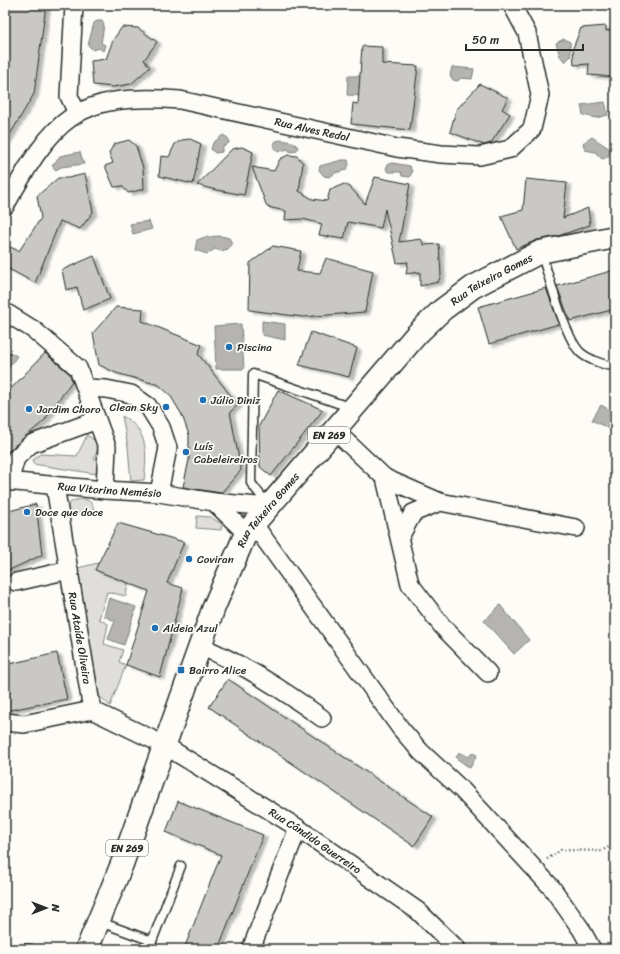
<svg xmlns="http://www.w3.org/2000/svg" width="620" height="954" font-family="Sriracha,sans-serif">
<defs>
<filter id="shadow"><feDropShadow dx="4.5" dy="2.5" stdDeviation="1" flood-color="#0004"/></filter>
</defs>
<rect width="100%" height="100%" fill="#fdfcf7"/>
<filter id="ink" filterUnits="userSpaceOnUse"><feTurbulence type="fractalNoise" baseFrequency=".025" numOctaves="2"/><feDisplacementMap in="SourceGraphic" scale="8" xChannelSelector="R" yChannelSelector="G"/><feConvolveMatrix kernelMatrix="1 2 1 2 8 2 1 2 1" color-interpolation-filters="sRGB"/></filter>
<g filter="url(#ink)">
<path fill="#dfdeda" stroke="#858482" d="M122 416C149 430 147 454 144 480L131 481 128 447Z
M87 435 100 444 94 458 103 465 97 474 33 464V460L40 454 77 456Z
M82 499C89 500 93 502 94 510L72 514 67 512C65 502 74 500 82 499Z
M197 516 210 517 222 524 221 530 196 528Z
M98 563 96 570 128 583 126 596 107 592 99 619 108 624 104 644 123 650 119 662 126 665 110 706 98 695 78 568Z"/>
<path fill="#b5b4b1" stroke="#7e7d7b" d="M97 21H102L104 25 101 43 105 45 103 51 99 48 93 50 88 45 94 23Z
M564 39 570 42 571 56 565 62 560 56 556 43Z
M452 67 474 69 472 79 461 78 458 81 453 80 450 75Z
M348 76H361L359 88 369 90V96L347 95Z
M605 102 608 115 596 118 583 115 581 105Z
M223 135 228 138 229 143 222 147V152L215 153 211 149 213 143Z
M592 137 610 149 608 157 602 159 595 152 585 150 583 143Z
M280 140 293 142 298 147 296 151 291 152 287 149 278 152 274 148V142Z
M80 152 84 164 61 167 56 170 52 166 60 156Z
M342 160H348L349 165 346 170 335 173 330 177 324 176 319 170 320 166Z
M392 163 410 166 412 172 410 177 402 176 401 172H388L386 169 388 164Z
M149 221 152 229 133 234 130 224Z
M221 236 229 238 232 243 228 249 221 251 215 249 207 254 195 250 197 240 205 237Z
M262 321 285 324V340L262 335Z
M241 324 244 369H216L214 326Z
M5 350 17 356 5 373Z
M601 405 615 413V432L592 420Z
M109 598 136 607 124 645 108 639 115 621 104 616Z
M500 605 529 640 514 654 484 621Z
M459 752 469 757 472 753 477 755 470 768 456 758Z"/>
<path fill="#c9c8c4" stroke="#2b2b2b" filter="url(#shadow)" d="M5 5H46L34 94 5 143Z
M606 26V31L615 30V77L588 75 589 64 574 65 573 48 581 28Z
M122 27 138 28 157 42 144 60 150 67 131 84 113 87 93 85 91 61 106 59 113 40Z
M362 46 382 47V64L418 66 410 130 351 124 353 103 358 104Z
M480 84 508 98 502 109 510 114 491 143 484 145 450 132 456 110Z
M190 139 201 144 193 184 159 176 161 156 169 157 175 144 182 140Z
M129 140 136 146 143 168 144 189 128 193 122 186 114 187 105 166 113 163 109 153 114 144Z
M242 147 253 152 244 195 212 189 197 185 232 149Z
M288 155 297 156 303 163 299 191 312 199 327 201 330 190 344 184 350 187 365 204 375 177 410 184 399 242 421 239 424 245 439 244 441 275 438 282 420 286V272L406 274 408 262 397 263 385 209 381 228 348 222 344 239 319 235 322 224 303 219 285 220 286 211 267 207 252 167 274 171 280 159Z
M85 174 93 212 80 229 60 221 35 283 5 267V259L10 247 19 251 41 218 37 196 58 178H68Z
M526 179 567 183 563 218 588 208 590 225 558 236 537 240 516 249 501 216 523 210Z
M273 246 301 251 297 271 320 273 326 258 373 271 365 312 303 317 249 310 250 263Z
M94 256 110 299 83 310 77 287 66 290 62 270Z
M615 270V309L570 321 557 286Z
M546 288 559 324 489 344 478 307Z
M116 307 143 309 142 321 202 345 198 354 238 405 230 412 241 470 221 493 183 487 189 460V435L182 415 170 395 159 385 116 373 99 365 93 333Z
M311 332 357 348 349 377 299 365Z
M45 353 70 374 72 381 44 421 5 454V395Z
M278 390 323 410 271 476 260 467 259 426Z
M36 504 42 555 5 572V512Z
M118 523 184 542 167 583 183 588 160 677 126 665 149 591 95 570Z
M57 653 67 699 5 711V665Z
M228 679 433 817 414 846 209 707Z
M178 801 263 835 218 949H184L221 855 166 832Z"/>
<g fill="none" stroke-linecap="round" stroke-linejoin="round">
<defs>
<path id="service" d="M541 253C549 275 565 339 581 353 588 359 605 366 615 366
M269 506 251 483 253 374 352 408
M100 922 152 941
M24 949H31
M149 949 181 866"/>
<g id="minor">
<path d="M74 5 69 96 77 113"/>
<path id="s1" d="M5 206C54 119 74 92 180 100L397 148 441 154 480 156 510 149 532 129 540 95 527 33 512 5"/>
<path d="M5 312 34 330 78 368 107 447 105 490"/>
<path d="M87 388 106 389 131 394 148 406 161 427 168 448 159 493"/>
<path d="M333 429 385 478 410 584 442 626 488 673"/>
<path d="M385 478 440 502 576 528"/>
<path id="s2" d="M5 481 105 490 159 493 214 502 269 507"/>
<path d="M9 482 16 458 31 444 97 420"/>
<path id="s3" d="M55 486 92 710 164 745 298 828 418 911 457 949"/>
<path d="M214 502 246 533"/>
<path d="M253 523 401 729 421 752 462 790 552 888 581 929 592 949"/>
<path d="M400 537 413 513 440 502"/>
<path d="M16 582 69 570"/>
<path d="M200 646C245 665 283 690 322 718"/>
<path d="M5 722 24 724 92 710"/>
<path d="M251 949 298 828"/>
</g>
<g id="primary">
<path id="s4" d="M87 949 122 864 214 607 246 533 417 334 442 310 473 287 540 252 615 237"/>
</g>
</defs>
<use href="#service" stroke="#2b2b2b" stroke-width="11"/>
<use href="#minor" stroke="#2b2b2b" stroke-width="20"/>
<use href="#primary" stroke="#2b2b2b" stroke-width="25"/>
<path stroke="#2b2b2b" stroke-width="2.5" stroke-dasharray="1 3" stroke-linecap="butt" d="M547 859 561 850 601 851 615 844"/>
<use href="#service" stroke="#fdfcf7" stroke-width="8"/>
<use href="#minor" stroke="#fdfcf7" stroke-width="17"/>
<use href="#primary" stroke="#fdfcf7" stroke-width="22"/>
</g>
</g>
<g fill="#1f6fb2" stroke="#fdfcf7" stroke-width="1.5">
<circle cx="229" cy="347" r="4"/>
<circle cx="203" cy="400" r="4"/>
<circle cx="166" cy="407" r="4"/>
<circle cx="29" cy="409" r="4"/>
<circle cx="186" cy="452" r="4"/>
<circle cx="27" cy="512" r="4"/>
<circle cx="189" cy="559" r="4"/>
<circle cx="155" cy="628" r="4"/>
<rect x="177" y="666" width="8" height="8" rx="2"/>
</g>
<g text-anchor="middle" stroke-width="3.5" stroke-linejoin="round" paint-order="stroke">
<g fill="#fdfcf7" stroke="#6a6a68" stroke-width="1">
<rect x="308" y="427" width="42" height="16" rx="3"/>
<rect x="106" y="840" width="42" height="16" rx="3"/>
</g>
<g font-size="10" font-weight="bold" fill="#2b2b2b">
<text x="329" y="439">EN 269</text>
<text x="127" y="852">EN 269</text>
</g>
<g font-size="11" fill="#2b2b2b" stroke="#fdfcf7">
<text dy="4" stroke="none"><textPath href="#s1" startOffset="359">Rua Alves Redol</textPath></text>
<text dy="4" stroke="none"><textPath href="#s4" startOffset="801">Rua Teixeira Gomes</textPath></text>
<text dy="4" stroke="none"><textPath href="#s2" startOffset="105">Rua Vitorino Nemésio</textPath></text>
<text dy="4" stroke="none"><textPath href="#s4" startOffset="477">Rua Teixeira Gomes</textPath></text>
<text dy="4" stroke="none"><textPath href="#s3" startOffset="154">Rua Ataíde Oliveira</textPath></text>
<text dy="4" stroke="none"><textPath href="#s3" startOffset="486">Rua Cândido Guerreiro</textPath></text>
</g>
<g font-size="11" fill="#2b2b2b" stroke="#fdfcf7" text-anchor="start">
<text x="237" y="351">Piscina</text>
<text x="211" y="404">Júlio Diniz</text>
<text x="158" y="411" text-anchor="end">Clean Sky</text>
<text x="37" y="413">Jardim Choro</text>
<text x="194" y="450">Luís<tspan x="194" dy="13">Cabeleireiros</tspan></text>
<text x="35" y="516">Doce que doce</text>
<text x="197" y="563">Coviran</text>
<text x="163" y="632">Aldeia Azul</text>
<text x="189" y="674">Bairro Alice</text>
</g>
</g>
<rect width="620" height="954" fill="none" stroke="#fdfcf7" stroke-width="20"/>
<rect x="10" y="10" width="600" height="934" fill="none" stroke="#2b2b2b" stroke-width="1.5" filter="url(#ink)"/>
<g transform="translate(46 908) rotate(90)" stroke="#fdfcf7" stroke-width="3" paint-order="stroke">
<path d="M0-3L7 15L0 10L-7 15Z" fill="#2b2b2b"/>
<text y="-6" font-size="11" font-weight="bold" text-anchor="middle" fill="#2b2b2b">N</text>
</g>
<path d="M466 44v6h117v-6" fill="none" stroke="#2b2b2b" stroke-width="2"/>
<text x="472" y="44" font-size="12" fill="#2b2b2b" stroke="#fdfcf7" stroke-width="3" paint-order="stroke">50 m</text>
</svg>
